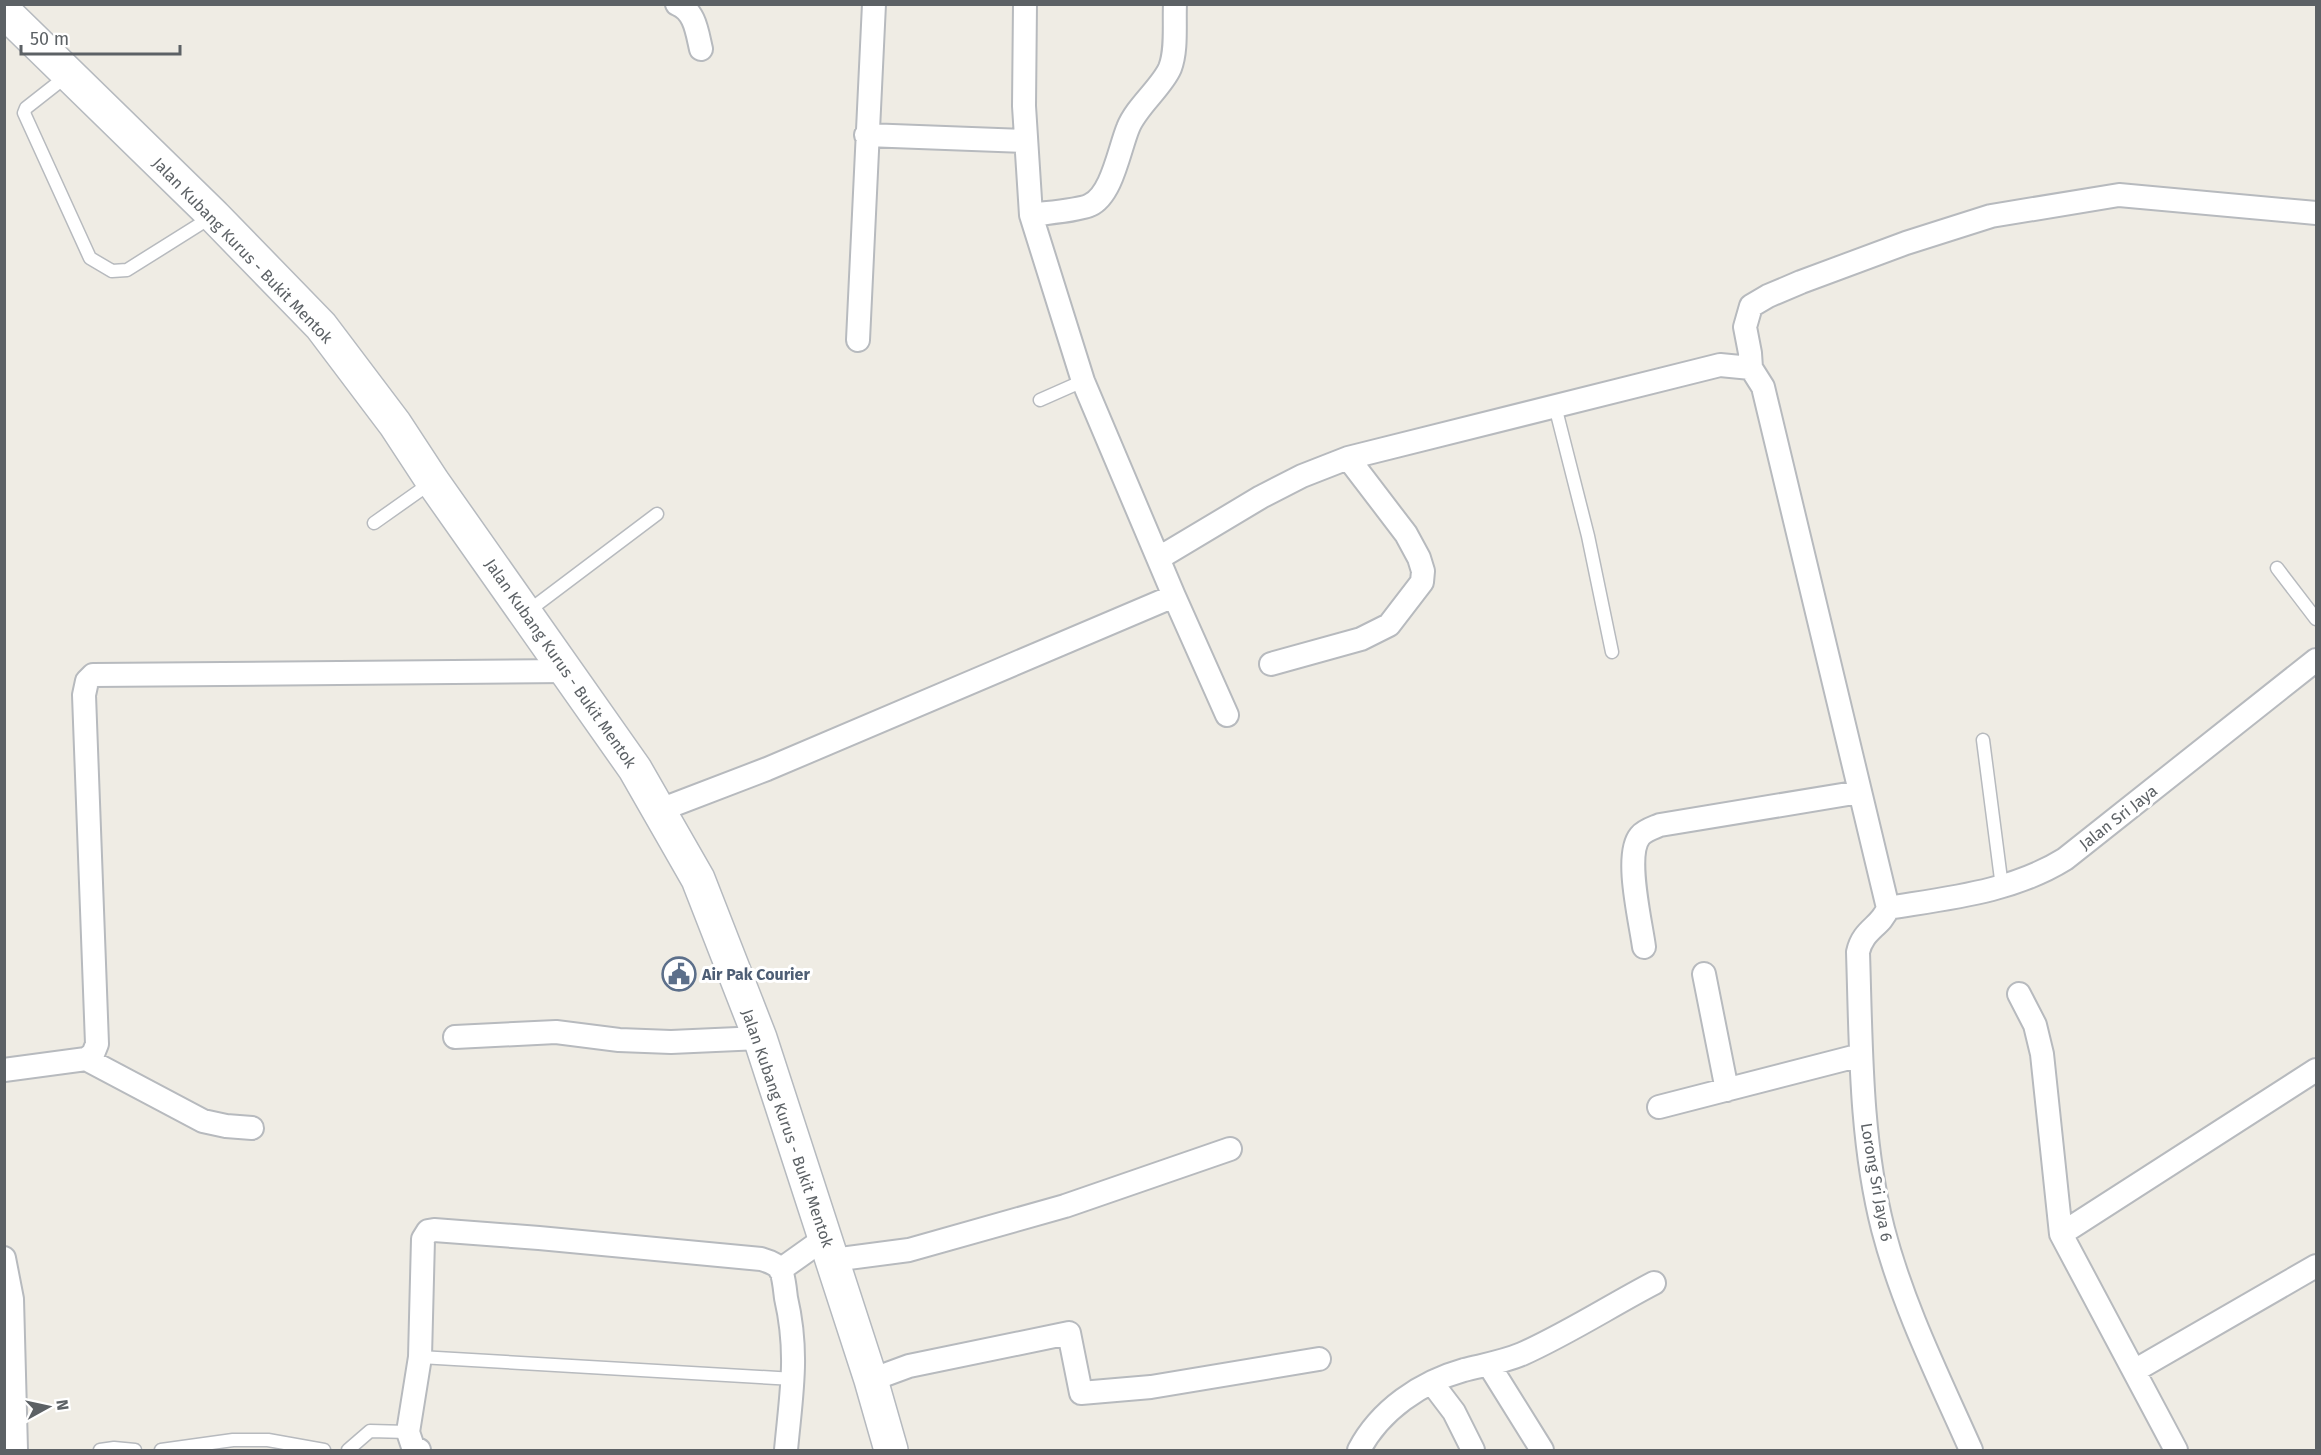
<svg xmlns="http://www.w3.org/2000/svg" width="2321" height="1455" font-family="'Fira Sans',sans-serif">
<rect width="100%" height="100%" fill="#efece4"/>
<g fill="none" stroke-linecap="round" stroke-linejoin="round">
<defs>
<path id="lane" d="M68 75 26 108 24 113 90 258 112 271 127 270 213 216
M1040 400 1083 381
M1555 406 1588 536 1612 652
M374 523 432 482
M2277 568 2316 619
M527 612 657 514
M1983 740 2002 887
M420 1357 794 1379
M100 1450 114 1448 135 1450
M161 1450 233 1440H268L324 1450
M348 1450 370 1431 408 1432"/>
<path id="street" d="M677 4C695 11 697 32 701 49
M1025 4 1024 106 1031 215 1083 381 1174 596 1227 715
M866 135 1026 141
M1031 215C1044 213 1081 210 1090 205 1112 195 1119 150 1128 128 1136 107 1162 87 1170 68 1177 50 1174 24 1175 4
M858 340 874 4
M1751 368 1750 353 1745 327 1751 306 1768 296 1801 282 1906 243 1991 216 2119 195 2316 213
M1159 558 1261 497 1302 476 1348 458 1720 365 1751 368 1763 387 1888 908
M1271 664 1361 639 1389 625 1422 582 1423 571 1419 558 1406 534 1348 458
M660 810 767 769 1174 596
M1888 908C1881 927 1863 929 1858 952 1861 1044 1860 1139 1883 1229 1903 1306 1939 1378 1971 1450
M1888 908C1949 898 2012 892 2065 859L2316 660
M1644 947C1641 923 1624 855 1640 836 1645 830 1653 828 1660 825L1860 792
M1704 974 1727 1090
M2019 994 2035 1025 2042 1054 2061 1234 2176 1450
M455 1037 556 1032 619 1040 671 1042 760 1038
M86 1059 203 1121 226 1126 252 1128
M4 1070 86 1059 93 1054 97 1044 84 695 87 681 93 675 568 671
M1659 1107 1861 1055
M2061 1234 2316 1070
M4 1258 12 1299 16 1450
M833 1260 909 1250 1065 1206 1230 1149
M780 1270 825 1238
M1489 1365 1542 1450
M2134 1371 2316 1266
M871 1380 909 1366 1069 1333 1081 1393 1151 1387 1319 1359
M1432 1383 1454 1412 1473 1450
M419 1450 413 1447 408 1432 420 1357 423 1239 428 1231 434 1230 539 1238 761 1259C768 1261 777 1264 781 1270 784 1278 785 1290 786 1298 799 1354 791 1395 786 1450
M1359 1450C1380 1410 1421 1382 1464 1370 1484 1365 1503 1362 1522 1354 1567 1334 1610 1306 1654 1283"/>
<path id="secondary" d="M4 11 214 216 321 326 395 424 433 482 635 769 698 879 760 1038 871 1380 891 1450"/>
</defs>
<use href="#lane" stroke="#b7babe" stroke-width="15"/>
<use href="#street" stroke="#b7babe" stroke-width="26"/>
<use href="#secondary" stroke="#b6babf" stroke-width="36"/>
<use href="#lane" stroke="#fff" stroke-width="12"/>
<use href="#street" stroke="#fff" stroke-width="22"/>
<use href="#secondary" stroke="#fff" stroke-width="33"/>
</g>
<defs>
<symbol id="civic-ring" viewBox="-11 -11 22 22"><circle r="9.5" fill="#fff" stroke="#5c6f8a" stroke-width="1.5"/><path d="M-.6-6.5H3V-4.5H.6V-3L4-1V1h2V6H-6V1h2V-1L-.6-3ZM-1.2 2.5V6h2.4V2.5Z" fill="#5c6f8a"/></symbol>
</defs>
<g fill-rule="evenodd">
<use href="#civic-ring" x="660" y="955" width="38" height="38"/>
</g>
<g text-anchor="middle" stroke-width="6" stroke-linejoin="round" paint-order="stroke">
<g font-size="16" fill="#5c6165" stroke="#fff">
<text transform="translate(243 250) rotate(46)" y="6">Jalan Kubang Kurus - Bukit Mentok</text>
<text transform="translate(561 663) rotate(55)" y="6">Jalan Kubang Kurus - Bukit Mentok</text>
<text transform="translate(2118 817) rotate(-38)" y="6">Jalan Sri Jaya</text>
<text transform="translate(788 1128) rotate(71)" y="6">Jalan Kubang Kurus - Bukit Mentok</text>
<text transform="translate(1877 1182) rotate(80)" y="6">Lorong Sri Jaya 6</text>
</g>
<g font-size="16" font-weight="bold" fill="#4e5e75" stroke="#fff" text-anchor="start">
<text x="702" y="980">Air Pak Courier</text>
</g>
</g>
<rect width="2321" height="1455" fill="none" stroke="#5c6165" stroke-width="12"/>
<g transform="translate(48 1407) rotate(82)" stroke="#ffffff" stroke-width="4.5" paint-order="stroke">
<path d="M0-4.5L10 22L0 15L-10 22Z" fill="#5c6165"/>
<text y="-9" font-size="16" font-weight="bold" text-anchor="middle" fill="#5c6165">N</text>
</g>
<path d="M21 45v9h159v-9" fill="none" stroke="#5c6165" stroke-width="3"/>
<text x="30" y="45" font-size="18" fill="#5c6165" stroke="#ffffff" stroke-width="4.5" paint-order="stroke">50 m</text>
</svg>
